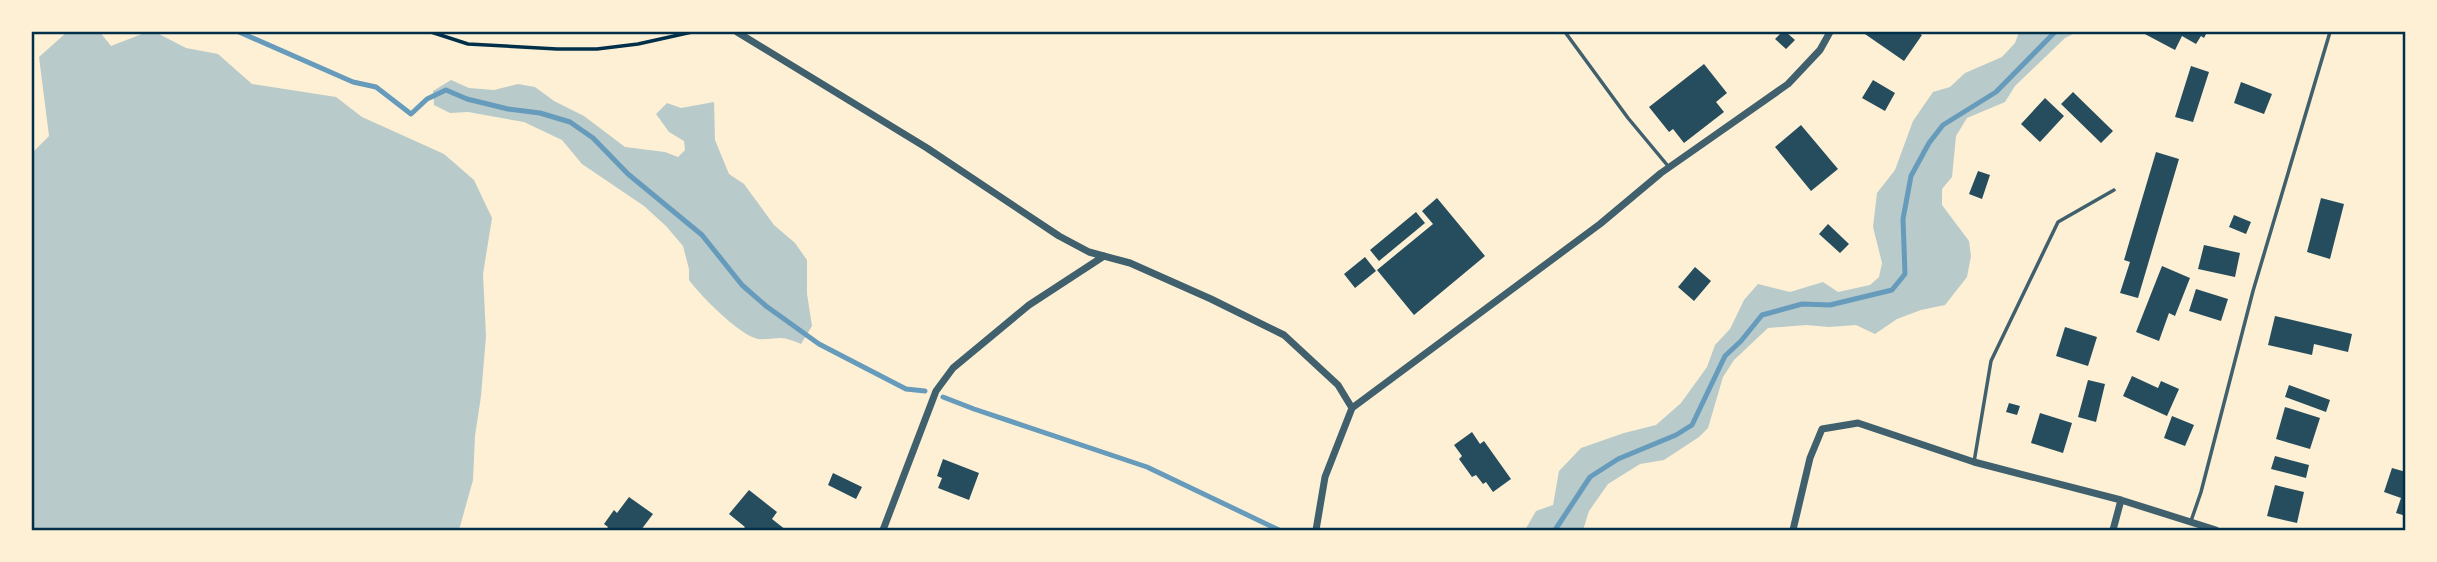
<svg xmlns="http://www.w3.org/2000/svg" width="2437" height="562" font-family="'PT Serif',serif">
<rect width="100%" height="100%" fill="#fdf0d5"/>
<path fill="#b9caca" d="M67 32H100L111 46 147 32H155L186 48 218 54 252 84 336 97 362 117 444 154 474 180 492 218 483 274 486 336 481 396 475 436 473 480 459 530H32V153L49 136 39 57Z
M2019 32H2077L2065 38 2015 86 2005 102 1967 118 1956 136 1952 177 1942 189V205L1969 241 1971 256 1967 277 1945 305 1921 310 1897 319 1875 334 1856 325 1829 327 1806 325 1768 328 1734 360 1723 377 1708 428 1699 437 1664 460 1640 464 1608 484 1589 511 1583 530H1525L1536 511 1553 505 1559 471 1581 448 1624 433 1656 425 1681 403 1707 367 1715 345 1730 329 1744 300 1758 284 1790 292 1823 282 1838 292 1870 285 1879 277 1882 263 1873 227 1877 193 1895 170 1913 121 1933 92 1950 87 1965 73 2002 57 2015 43Z
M451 80 469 88 494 90 518 84 535 87 554 101 584 116 625 147 665 152 678 157 685 150 684 141 669 132 656 114 667 103 681 108 714 102 715 140 729 174 744 184 774 225 795 243 807 260V294L812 326 801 344C794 341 787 338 780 338 773 338 765 340 758 339 739 335 701 296 689 280V269L683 246 666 226 644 206 582 164 562 140 524 122 468 112 450 113 434 105 433 91Z"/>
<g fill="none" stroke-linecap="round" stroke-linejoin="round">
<path stroke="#669bbc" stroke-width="5" d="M239 32 353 82 376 87 411 114 427 99 446 90 467 99 508 109 540 113 570 122 593 138 628 174 702 235 742 285 766 306 819 344 906 389 925 391
M943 397 974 409 1147 467 1279 530
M1555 530 1590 477 1618 459 1676 435 1692 425 1725 356 1741 341 1762 315 1802 304 1830 305 1892 290 1905 274 1903 219 1911 176 1929 143 1943 125 1996 92 2055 32"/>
</g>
<path fill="#264d5e" d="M1782 32H1786L1795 40 1786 49 1775 39Z
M1862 32H1917L1922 35 1904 61Z
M2141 32H2207L2204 38 2201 36 2196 44 2182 36 2175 50Z
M1704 64 1727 93 1716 102 1724 112 1684 143 1673 129 1669 132 1649 107Z
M2191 66 2209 72 2193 122 2175 117Z
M1873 80 1895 93 1885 111 1862 98Z
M2241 82 2272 94 2264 114 2234 103Z
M2073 92 2113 131 2101 143 2061 104Z
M2045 98 2064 116 2040 142 2021 124Z
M1801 125 1838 169 1811 191 1775 147Z
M2156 152 2179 159 2138 298 2120 293 2130 262 2124 260Z
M1978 171 1990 175 1982 199 1969 194Z
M1437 198 1485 256 1414 315 1377 270 1433 224 1422 211Z
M2321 198 2344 204 2330 259 2307 252Z
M1416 212 1425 223 1379 261 1370 250Z
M2234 215 2251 222 2246 234 2229 227Z
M1828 224 1849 244 1840 253 1819 234Z
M2204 245 2240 253 2235 277 2198 269Z
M1365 257 1376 271 1355 288 1344 274Z
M2162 266 2190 278 2175 316 2169 313 2159 341 2136 332Z
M1695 267 1711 281 1694 301 1678 287Z
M2196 289 2228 299 2221 321 2189 311Z
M2275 316 2352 334 2348 352 2314 344 2312 355 2268 345Z
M2065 327 2097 337 2088 366 2056 356Z
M2132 376 2158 388 2161 381 2179 389 2167 416 2123 396Z
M2088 380 2105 384 2096 422 2078 417Z
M2289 385 2330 400 2326 412 2285 397Z
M2009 403 2020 406 2017 415 2006 412Z
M2285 407 2320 418 2310 449 2276 439Z
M2040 413 2072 423 2063 453 2031 443Z
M2172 416 2194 425 2185 446 2164 438Z
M1472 432 1480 444 1484 441 1511 479 1493 492 1486 482 1483 484 1476 475 1472 477 1459 459 1462 456 1454 445Z
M2275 456 2309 465 2306 478 2271 469Z
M943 459 979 473 969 500 938 488 942 478 937 476Z
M2392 468 2406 472V516L2396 513 2401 498 2384 492Z
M833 473 862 487 856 499 828 485Z
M2275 485 2304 492 2297 523 2267 516Z
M749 490 777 512 772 519 786 530H742L745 527 729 514Z
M629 497 653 514 641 530H606L608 527 604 524 614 510 617 513Z"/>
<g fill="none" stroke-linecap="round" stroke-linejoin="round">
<path stroke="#003049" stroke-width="3.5" d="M431 32 468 44 557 49H597L638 44 692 32"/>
<path stroke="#3f606c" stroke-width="3.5" d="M1565 32 1628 118 1668 166
M1974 462 1991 361 2058 222 2114 190
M2191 521 2201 492 2253 291 2330 32"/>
<path stroke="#3f606c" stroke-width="7" d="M737 32 927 148 1059 236 1089 252 1130 263 1211 299 1284 335 1338 385 1352 408
M883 530 936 391 953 368 1029 305 1104 256
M1316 530 1325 477 1352 408 1600 224 1661 173 1788 84 1820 50 1830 32
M1793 530 1810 458 1822 429 1858 423 1974 462 2121 500 2216 530
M2113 530 2121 500"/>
</g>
<rect width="2437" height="562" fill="none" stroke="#fdf0d5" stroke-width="66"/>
<rect x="33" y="33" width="2371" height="496" fill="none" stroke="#003049" stroke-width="2.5"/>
</svg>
